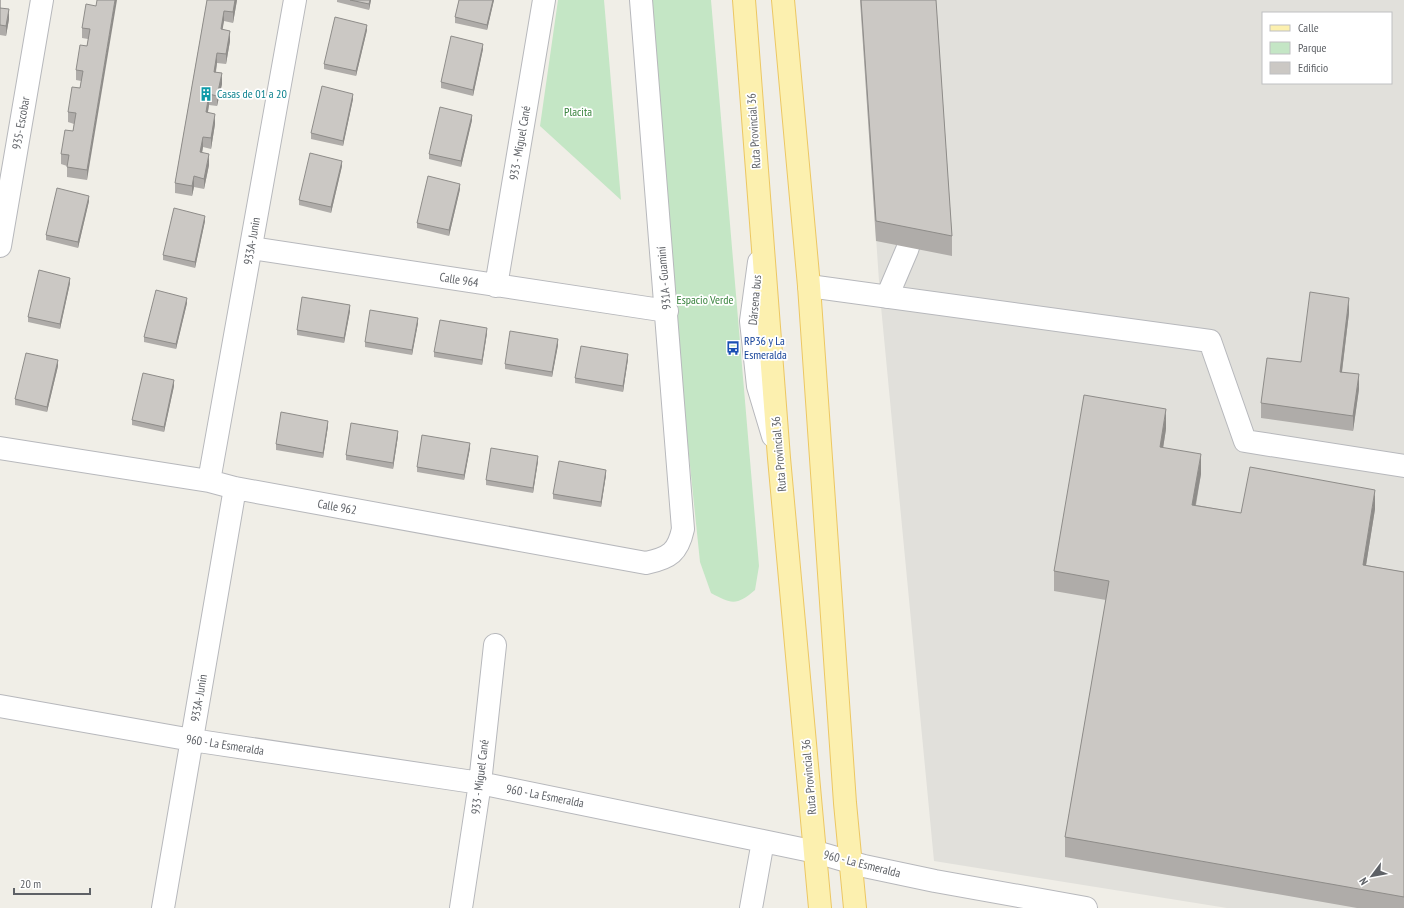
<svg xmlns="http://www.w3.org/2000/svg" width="1404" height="908" font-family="'PT Sans Narrow',sans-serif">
<rect width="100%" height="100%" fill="#f0eee7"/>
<path fill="#e1e0db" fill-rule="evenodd" d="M860 0H1404V908H1227L934 861 880 296ZM1263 13H1391V83H1263Z"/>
<path fill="#c4e6c5" d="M558 0H604L621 200 540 126Z
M649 0H711L759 566 755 590C737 606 731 604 711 593L700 562 674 311Z"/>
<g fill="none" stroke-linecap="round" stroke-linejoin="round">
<defs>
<path id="minor" d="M0 246 42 0
M251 248 667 311
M759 262 751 321 758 386 773 436
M496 286 544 0
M809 286 1210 341 1245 441 1404 466
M887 297 907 250 910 241 909 217
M0 448 209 481 235 488 646 563C670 558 678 552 683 529L641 0
M209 481 295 0
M0 706 192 740 480 783 763 841 816 852 864 866 935 881 1086 908
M163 908 235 488
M461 908 480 783 495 645
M751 908 763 841"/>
<path id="major" d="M744 0 779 458 820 908
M783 0 809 286 845 803 855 908"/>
</defs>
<use href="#minor" stroke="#b7b8bc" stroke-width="24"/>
<use href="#major" stroke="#ecc763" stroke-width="24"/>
<use href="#minor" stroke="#fff" stroke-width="22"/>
<use href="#major" stroke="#fcf0af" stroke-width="22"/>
</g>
<path fill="#afaca9" d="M0 0H1V8L9 19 6 36 0 35Z
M207 0H237L233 23 224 21 222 29 230 41 226 64 217 63 216 72 222 84 217 106 209 105 208 112 215 124 211 149 203 147 202 153 209 165 204 189 194 187 192 196 175 193V183Z
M337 0H371L369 10 337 2Z
M459 0H494L487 30 455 23V17Z
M860 0H936L952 236V256L876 241Z
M96 6 87 180 67 177V166L61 164V154L73 131 74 124 68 122V112L80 88 81 81 76 80V70L87 46 88 39 82 38V28Z
M367 30 356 76 324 69V64Z
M483 49 473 96 441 88V82Z
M353 99 343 146 311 139V133Z
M472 120 461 167 429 159V154Z
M342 166 331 213 299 205V200Z
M460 189 449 236 417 228V223Z
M89 201 78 248 46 240V235Z
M205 221 195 268 163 260V255Z
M70 283 60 329 28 322V317Z
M187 303 176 349 144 342V337Z
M350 311 344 343 297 335V330Z
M1349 313 1342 372 1359 389 1353 431 1261 418V403Z
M418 323 412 355 365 347V342Z
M487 333 482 365 434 357V352Z
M558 345 552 377 505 369V364Z
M628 359 623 392 575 383V378Z
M58 366 47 412 15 405V399Z
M174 386 164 432 132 425V420Z
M328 426 323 458 276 450V444Z
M1166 429 1163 448 1201 474 1196 505 1241 513 1375 509 1366 565 1404 572V908H1357L1065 857V837L1106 600 1054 591V571Z
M398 436 393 469 346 460V455Z
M470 448 464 480 417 472V467Z
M538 461 533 493 486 485V480Z
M606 475 601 507 553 499V494Z"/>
<path fill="#8e8c89" d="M115 0H117L87 180V170Z
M235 0H237L233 23V12Z
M370 0H371L369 10V4Z
M493 0H494L487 30V25Z
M9 9V19L6 36V26Z
M224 11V21L221 39V29Z
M367 25V30L356 76V71Z
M230 31V41L226 64V54Z
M483 44V49L473 96V90Z
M217 53V63L214 82V72Z
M222 73V84L217 106V96Z
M209 94V105L206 122V112Z
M353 94V99L343 146V141Z
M215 114V124L211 149V138Z
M472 115V120L461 167V161Z
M203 137V147L200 163V152Z
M209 154V165L204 189V179Z
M342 161V166L331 213V207Z
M194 176V187L192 196V186Z
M460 184V189L449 236V230Z
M89 196V201L78 248V242Z
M205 216V221L195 268V262Z
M70 278V283L60 329V324Z
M187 298V303L176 349V344Z
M1349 298V313L1340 387V372Z
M350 305V311L344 343V338Z
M418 318V323L412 355V350Z
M487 328V333L482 365V360Z
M558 339V345L552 377V372Z
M628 354V359L623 392V386Z
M58 360V366L47 412V407Z
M1359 374V389L1353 431V416Z
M174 380V386L164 432V427Z
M1166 409V429L1160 467V447Z
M328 421V426L323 458V453Z
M398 431V436L393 469V463Z
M470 443V448L464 480V475Z
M1201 454V474L1192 524V505Z
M538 456V461L533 493V488Z
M606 470V475L601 507V502Z
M1375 490V509L1363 584V565Z"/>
<path fill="#cbc8c4" stroke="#8e8c89" d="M97 0H115L87 170 67 167 69 155 61 154 65 130 73 131 76 113 68 112 72 87 80 88 83 71 76 70 80 45 87 46 90 29 82 28 86 4 96 6Z
M207 0H235L233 12 224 11 221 29 230 31 226 54 217 53 214 72 222 73 217 96 209 94 206 112 215 114 211 138 203 137 200 152 209 154 204 179 194 176 192 186 175 183Z
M350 0H370L369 4Z
M459 0H493L487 25 455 17Z
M861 0H936L952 236 876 221Z
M0 8 9 9 6 26 0 25Z
M335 17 367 25 356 71 324 64Z
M451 36 483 44 473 90 441 82Z
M322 86 353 94 343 141 311 133Z
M440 107 472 115 461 161 429 154Z
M310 153 342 161 331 207 299 200Z
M428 176 460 184 449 230 417 223Z
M57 188 89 196 78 242 46 235Z
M174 208 205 216 195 262 163 255Z
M39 270 70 278 60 324 28 317Z
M156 290 187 298 176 344 144 337Z
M1310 292 1349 298 1340 372 1359 374 1353 416 1261 403 1267 358 1301 362Z
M302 297 350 305 344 338 297 330Z
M370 310 418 318 412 350 365 342Z
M440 320 487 328 482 360 434 352Z
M510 331 558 339 552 372 505 364Z
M581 346 628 354 623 386 575 378Z
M26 353 58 360 47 407 15 399Z
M143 373 174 380 164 427 132 420Z
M1084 395 1166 409 1160 447 1201 454 1192 505 1241 513 1250 467 1375 490 1363 565 1404 572V897L1065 837 1109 581 1054 571Z
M281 412 328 421 323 453 276 444Z
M351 423 398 431 393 463 346 455Z
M422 435 470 443 464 475 417 467Z
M491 448 538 456 533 488 486 480Z
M559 461 606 470 601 502 553 494Z"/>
<defs>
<symbol id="building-bare" viewBox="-9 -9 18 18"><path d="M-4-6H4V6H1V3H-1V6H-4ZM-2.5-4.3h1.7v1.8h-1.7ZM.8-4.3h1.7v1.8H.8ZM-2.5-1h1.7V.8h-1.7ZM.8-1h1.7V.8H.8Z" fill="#0f9aa8" stroke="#fff" stroke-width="2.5" paint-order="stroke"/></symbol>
<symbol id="bus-bare" viewBox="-9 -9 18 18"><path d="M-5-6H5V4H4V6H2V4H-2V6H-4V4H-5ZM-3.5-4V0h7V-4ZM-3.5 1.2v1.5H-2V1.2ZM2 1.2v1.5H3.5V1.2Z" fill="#1a4fb4" stroke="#fff" stroke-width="2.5" paint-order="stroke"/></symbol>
</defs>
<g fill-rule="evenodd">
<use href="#building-bare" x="196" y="84" width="20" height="20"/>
<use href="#bus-bare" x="723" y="338" width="20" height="20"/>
</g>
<g text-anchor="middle" stroke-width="3.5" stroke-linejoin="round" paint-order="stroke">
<g font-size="12" fill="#0d838f" stroke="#fff" text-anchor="start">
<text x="217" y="98">Casas de 01 a 20</text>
</g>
<g font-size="12" fill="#38833d" stroke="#fff">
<text x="578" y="116">Placita</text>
<text x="705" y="304">Espacio Verde</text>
</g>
<g font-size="12" fill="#5e6166" stroke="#fff">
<text transform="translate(21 123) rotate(-80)" y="4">935- Escobar</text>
<text transform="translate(754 131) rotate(-94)" y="4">Ruta Provincial 36</text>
<text transform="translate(520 143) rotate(-80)" y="4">933 - Miguel Cané</text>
<text transform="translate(252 241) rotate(-80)" y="4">933A- Junin</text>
<text transform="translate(664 278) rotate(-95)" y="4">931A - Guaminí</text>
<text transform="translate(459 280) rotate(9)" y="4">Calle 964</text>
<text transform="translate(755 300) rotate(-85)" y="4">Dársena bus</text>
<text transform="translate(779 454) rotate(-95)" y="4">Ruta Provincial 36</text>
<text transform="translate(337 507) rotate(10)" y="4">Calle 962</text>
<text transform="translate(199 698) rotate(-80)" y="4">933A- Junin</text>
<text transform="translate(225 745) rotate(9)" y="4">960 - La Esmeralda</text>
<text transform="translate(480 777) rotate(-83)" y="4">933 - Miguel Cané</text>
<text transform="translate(809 777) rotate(-95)" y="4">Ruta Provincial 36</text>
<text transform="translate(545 796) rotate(11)" y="4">960 - La Esmeralda</text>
<text transform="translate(862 864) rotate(14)" y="4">960 - La Esmeralda</text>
</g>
<g font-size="12" fill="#164399" stroke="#fff" text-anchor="start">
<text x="744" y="345">RP36 y La<tspan x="744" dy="14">Esmeralda</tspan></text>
</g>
</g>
<rect x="1262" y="12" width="130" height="72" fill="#ffffff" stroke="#bfc0c2"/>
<rect x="1270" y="25" width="20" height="6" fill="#fcf0af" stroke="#bfc0c2"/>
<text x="1298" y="32" font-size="12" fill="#5e6166">Calle</text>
<rect x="1270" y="42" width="20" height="12" fill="#c4e6c5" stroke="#bfc0c2"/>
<text x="1298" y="52" font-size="12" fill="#5e6166">Parque</text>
<rect x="1270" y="62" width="20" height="12" fill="#cbc8c4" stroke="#bfc0c2"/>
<text x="1298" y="72" font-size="12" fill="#5e6166">Edificio</text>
<g transform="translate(1372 876) rotate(238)" stroke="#ffffff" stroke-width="3" paint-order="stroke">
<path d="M0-3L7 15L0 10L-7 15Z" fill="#5e6166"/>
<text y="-6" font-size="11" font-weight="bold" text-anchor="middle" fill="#5e6166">N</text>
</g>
<path d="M14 888v6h76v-6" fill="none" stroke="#5e6166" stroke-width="2"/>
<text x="20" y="888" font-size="12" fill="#5e6166" stroke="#ffffff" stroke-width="3" paint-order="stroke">20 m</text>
</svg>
